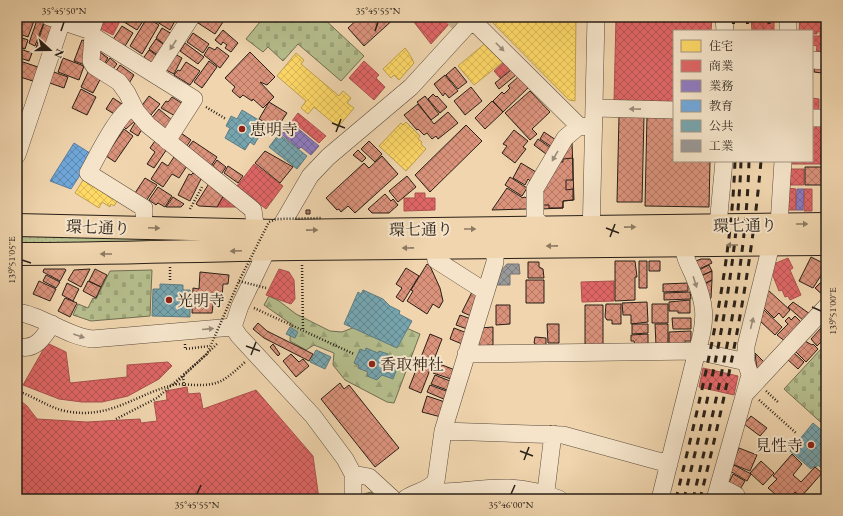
<svg xmlns="http://www.w3.org/2000/svg" width="843" height="516" font-family="'EB Garamond','Noto Serif JP',serif">
<defs>
<pattern id="grass-dots" width="8" height="8" patternUnits="userSpaceOnUse"><rect width="8" height="8" fill="#b6be8d"/><path d="M2 2h.1M6 6h.1" fill="none" stroke="#9ca379" stroke-width="1.8" stroke-linecap="round"/></pattern>
<pattern id="forest-firs" width="22" height="20" patternUnits="userSpaceOnUse"><rect width="22" height="20" fill="#b6be8d"/><path d="M5 1l3.5 6h-7zM16 11l3.5 6h-7z" fill="#9ca379"/></pattern>
<pattern id="cemetery-stones" width="16" height="16" patternUnits="userSpaceOnUse"><rect width="16" height="16" fill="#b6be8d"/><path d="M2 7V4a2 2 0 0 1 4 0v3zM10 15v-3a2 2 0 0 1 4 0v3z" fill="#9ca379"/></pattern>
<pattern id="park-tufts" width="24" height="20" patternUnits="userSpaceOnUse"><rect width="24" height="20" fill="#b6be8d"/><path d="M3 7l-1-3M5 7V3M7 7l1-3M15 17l-1-3M17 17v-4M19 17l1-3" fill="none" stroke="#9ca379"/></pattern>
<pattern id="homes-cross-hatch" width="8" height="8" patternUnits="userSpaceOnUse"><rect width="8" height="8" fill="#ffd966"/><path d="M0 0l8 8M0 8l8-8" fill="none" stroke="#dbba58"/></pattern>
<pattern id="shops-cross-hatch" width="8" height="8" patternUnits="userSpaceOnUse"><rect width="8" height="8" fill="#e06666"/><path d="M0 0l8 8M0 8l8-8" fill="none" stroke="#b65353"/></pattern>
<pattern id="offices-cross-hatch" width="8" height="8" patternUnits="userSpaceOnUse"><rect width="8" height="8" fill="#8e7cc3"/><path d="M0 0l8 8M0 8l8-8" fill="none" stroke="#74659d"/></pattern>
<pattern id="schools-cross-hatch" width="8" height="8" patternUnits="userSpaceOnUse"><rect width="8" height="8" fill="#6fa8dc"/><path d="M0 0l8 8M0 8l8-8" fill="none" stroke="#5b88b1"/></pattern>
<pattern id="public-cross-hatch" width="8" height="8" patternUnits="userSpaceOnUse"><rect width="8" height="8" fill="#76a5af"/><path d="M0 0l8 8M0 8l8-8" fill="none" stroke="#61868d"/></pattern>
<pattern id="industry-cross-hatch" width="8" height="8" patternUnits="userSpaceOnUse"><rect width="8" height="8" fill="#999"/><path d="M0 0l8 8M0 8l8-8" fill="none" stroke="#7d7c7c"/></pattern>
<pattern id="building-cross-hatch" width="8" height="8" patternUnits="userSpaceOnUse"><rect width="8" height="8" fill="#da927b"/><path d="M0 0l8 8M0 8l8-8" fill="none" stroke="#b17764"/></pattern>
</defs>
<rect width="100%" height="100%" fill="#f0d5ae"/>
<filter id="stains"><feTurbulence type="fractalNoise" baseFrequency=".005" numOctaves="4"/><feColorMatrix values="0 0 0 0 .2 0 0 0 0 .09 0 0 0 0 .02 0 0 0 .5 -.17"/></filter>
<radialGradient id="worn" r=".72"><stop offset=".6" stop-color="#630" stop-opacity="0"/><stop offset="1" stop-color="#630" stop-opacity=".3"/></radialGradient>
<path fill="url(#grass-dots)" stroke="#706e52" d="M17 231 230 240 17 247Z"/>
<path fill="url(#forest-firs)" stroke="#706e52" d="M269 296 279 301 296 314 330 331 342 332 355 327 395 323 420 334 394 403 387 402 345 380 333 365 334 353 314 345 306 350 290 341 291 324 264 305Z"/>
<path fill="url(#cemetery-stones)" stroke="#706e52" d="M264 17H322L364 56 341 81 298 44 283 61 268 47 263 52 246 39Z
M152 270 150 316 91 321 73 315 78 304 88 308 93 298 96 299 110 271Z
M822 348 826 352V427L784 389Z"/>
<path fill="url(#park-tufts)" stroke="#706e52" d="M371 492 378 499H363L364 494Z"/>
<path fill="url(#homes-cross-hatch)" stroke="#bfa14e" d="M495 17H576L575 101 569 100 491 21Z
M488 41 504 61 474 85 458 66Z
M405 48 410 55 414 63 399 80 394 75 391 78 383 69Z
M296 53 304 60 301 64 339 96 343 91 351 98 347 103 354 108 338 127 314 107 308 114 301 108 306 101 277 76Z
M406 122 420 136 418 139 422 142 421 144 426 149 406 171 379 146 401 123 403 125Z
M85 177 119 198 114 206 111 204 110 207 102 202 99 208 75 193Z"/>
<path fill="url(#shops-cross-hatch)" stroke="#a9514e" d="M102 17H110L120 21 113 35 97 27Z
M410 17H424L426 20 430 17H444L450 23 431 44Z
M616 17H712L711 31H674V104L614 102Z
M751 17H763V31H752Z
M754 17H774V31H754Z
M800 18 822 20 821 32H817V34H812V31H799Z
M820 33 826 34V57L816 56 817 46 812 45V36H820Z
M364 61 379 75 376 78 385 87 374 100 349 78Z
M505 61 511 69 500 78 494 71Z
M812 98 819 99V110H812Z
M298 113 326 136 319 143 292 121Z
M812 124H822L821 164H792V161H812Z
M254 164 283 186 266 209 237 186Z
M790 169H804V185H790Z
M788 188 796 189V210H787Z
M804 189H812V211H804Z
M226 193 240 207H217Z
M415 193H425V198H435V210L404 211V198H415Z
M788 258 793 268 790 270 801 295 790 300 788 296 785 297 782 290 779 291 769 266Z
M279 269 289 272 294 280 295 299 291 304 266 295Z
M614 281V301L582 302 581 282Z
M47 343 66 352 70 383 127 377V365L168 362 172 366 159 379 128 396 102 402H82L59 399 23 385Z
M703 368 738 376 734 395 699 387Z
M187 387 188 394 200 393 203 409 256 390 313 456 319 499H17V398L27 406 37 419 87 422 140 419 141 423 157 421 154 402 167 400 166 391Z"/>
<path fill="url(#offices-cross-hatch)" stroke="#70608f" d="M289 121 319 146 311 155 301 147 299 149 279 132Z
M797 189H804L803 210H796Z"/>
<path fill="url(#schools-cross-hatch)" stroke="#5a7fa1" d="M74 143 93 155 71 189 50 181Z"/>
<path fill="url(#public-cross-hatch)" stroke="#5f7d81" d="M242 110 262 122 257 131 261 133 254 145 250 142 245 150 225 138 230 128 226 126 231 116 237 119Z
M279 134 307 156 297 169 269 147Z
M160 284 183 285V290H190V317L152 316 153 289H160Z
M363 290 383 299 390 306 400 311 399 314 412 321 397 348 344 324 358 292 361 294Z
M290 327 298 332 295 338 286 334Z
M366 348 378 353 379 351 388 354 386 359 389 360 388 362 398 366 393 379 382 375 377 380 367 376 368 372 358 368 359 365 354 363 360 349 365 351Z
M316 350 331 357 325 369 310 362Z
M813 423 826 434V464L825 463 821 468 818 465 816 467 815 466 811 469 790 451Z"/>
<path fill="url(#industry-cross-hatch)" stroke="#777472" d="M507 264H519L520 274H510V285H494L498 274Z"/>
<path fill="url(#building-cross-hatch)" stroke="#291f17" d="M21 17 34 21 28 37 17 33Z
M116 17H143L145 18 137 30Z
M149 17H169L175 21 170 30Z
M197 17H222L225 19 215 34 195 21Z
M360 17H396L364 46 348 28Z
M147 18 159 25 142 54 130 46Z
M37 20 44 22 35 46 29 43Z
M44 23 55 27 46 51 36 48Z
M122 26 133 33 124 48 112 41Z
M162 28 172 34 165 45 156 38Z
M223 30 238 43 231 52 225 48 227 45 223 42 221 45 215 40Z
M193 33 209 44 203 53 187 42Z
M17 36 28 40 25 49 17 46Z
M156 39 166 46 159 56 149 49Z
M82 40 88 42 85 65 74 61Z
M185 43 204 57 198 64 180 51Z
M209 47 215 50 217 47 229 56 220 68 204 55Z
M17 48 32 53 29 61 17 57Z
M149 50 160 58 154 68 142 60Z
M100 52 108 58 102 67 97 57Z
M250 52 275 77 267 85 260 82 274 97 263 108 253 99 252 101 243 95 240 98 232 91 235 87 225 78Z
M173 53 182 58 174 74 164 69Z
M63 58 84 66 79 80 58 72Z
M110 58 117 64 110 73 103 67Z
M17 60 41 68 36 82 17 76Z
M209 61 217 67 202 88 194 82Z
M186 62 200 71 190 85 174 75 178 70 180 71Z
M815 63 823 64 822 73 814 72Z
M120 65 134 75 128 85 113 75Z
M455 67 467 82 458 89 446 75Z
M89 70 102 76 93 93 81 87Z
M511 70 516 75 499 89 495 83Z
M824 70H826V80H823Z
M51 71 68 77 64 88 47 82Z
M445 75 458 91 449 98 445 93 443 96 434 84Z
M519 76 529 87 503 112 493 101 502 92 504 94 510 88 508 86Z
M824 86H826V94H824Z
M471 87 482 101 465 115 454 101Z
M81 89 96 97 87 115 72 108Z
M530 91 550 112 532 129 537 134 530 140 505 113Z
M433 94 436 97 437 96 447 107 440 113 428 99Z
M149 96 160 104 151 115 140 108Z
M425 96 439 114 431 120 417 102Z
M823 96H826V110H824Z
M172 97 183 104 177 117 161 108 166 101 168 102Z
M113 98 122 104 116 115 106 109Z
M492 101 503 112 485 129 475 118Z
M269 102 287 113 281 122 277 120 275 123 278 125 273 133 261 125 263 121 259 119Z
M418 104 434 124 448 112 458 123 438 139 436 136 432 139 427 133 424 135 418 129 417 130 404 115Z
M159 109 174 122 165 133 150 120Z
M647 115H674V161H710L709 207 645 206Z
M619 116H644L642 202H617Z
M132 118 135 121 126 129 121 124Z
M136 121 144 126 138 136 130 131Z
M466 125 482 141 430 192 415 175Z
M124 129 133 136 115 162 106 156Z
M514 130 528 141 523 147 526 149 515 163 502 153 507 146 503 144Z
M178 131 191 140 184 150 171 141Z
M544 132 556 140 552 147 540 139Z
M157 138 169 146 154 168 147 164 155 152 150 148Z
M538 139 551 148 546 154 534 145Z
M193 141 217 157 210 168 185 151Z
M369 141 382 154 375 162 361 149Z
M572 142 574 200 563 201V208L541 209 540 187Z
M358 150 366 158 362 162 353 155Z
M265 151 293 167 280 183 255 163Z
M176 154 189 163 179 178 172 174 163 187 151 179 162 162 168 166Z
M382 156 398 174 355 213 348 206 341 212 339 209 337 210 326 198 364 163 369 168Z
M573 158V180H566V190L573 189V200L563 201V208H549V205H543V183L556 162H563V159Z
M217 160 226 167 220 176 210 170Z
M521 163 536 172 530 181 528 179 525 185 513 178Z
M228 166 243 176 238 183 224 173Z
M805 167H822V185H805Z
M193 173 202 177 190 201 178 195 189 174 191 175Z
M407 176 416 187 398 202 389 191Z
M510 177 527 188 522 196 505 185Z
M145 178 157 185 146 201 135 193Z
M210 182 225 193 217 207 199 206 196 204Z
M158 187 172 196 165 207 158 203 156 205 149 200Z
M507 188 523 198 524 197 527 198V209L492 210Z
M385 194 391 201 393 199 398 205 389 213H372L368 209Z
M173 197 184 204 181 207H166Z
M306 210H310V214H306Z
M811 257 825 264 822 270 826 272 823 278 820 277 813 288 799 281Z
M701 259H710L712 263 697 270 693 262Z
M615 261H635L637 277H635V300L615 301Z
M639 261H647V288H639Z
M649 261H660V271H649Z
M528 262H539V267L543 269 544 278H528Z
M427 264 430 266 440 288 443 301 439 308 433 304 427 314 407 301 413 291 411 290Z
M709 265 712 271 700 276 697 271Z
M406 268 419 276 403 302 396 297 402 288 396 284Z
M44 269H65L66 270 60 281 43 272Z
M90 269 81 287 68 280 74 270Z
M95 269 107 275 101 287 89 281Z
M712 271V280L703 284 699 277Z
M200 272 229 275 228 284H223L222 298 214 297 212 313H192L193 288 199 289Z
M46 275 60 282 56 288 43 281Z
M826 277V296L825 297 815 288Z
M526 280H544V303H526Z
M712 280 711 298 709 299 703 285Z
M39 281 56 289 50 301 33 294Z
M88 281 101 287 96 298 83 291Z
M67 283 79 289 73 301 62 295Z
M688 283V291L663 292V284Z
M768 290 790 310 783 318 779 313 774 318 764 308Z
M472 292 479 294 471 316 462 312Z
M690 292 691 299 664 300V293Z
M65 298 77 303 70 317 58 311Z
M690 300V313H678V311H669V302Z
M647 302 648 322 631 324V315H623L622 303Z
M793 302 810 314 804 321 788 307Z
M606 304H621V324H612V320H607L605 317Z
M652 304H668V323H652Z
M496 305H510V324L496 325Z
M585 305H603V345H585Z
M764 310 782 327 775 335 760 321Z
M460 315 471 319 467 329 456 325Z
M795 316 803 324 786 342 777 335 788 324 785 321 789 317 791 320Z
M672 318H691V329H673Z
M258 323 267 331 313 354 309 361 264 338 253 329Z
M547 324H559V343H548Z
M632 324H648V333L632 334Z
M655 324H668V345H656Z
M493 327V345L478 346 480 328Z
M454 328 467 333 462 344 450 339Z
M821 328 826 333V337L817 346 811 339Z
M691 331V341H685V345H669V332Z
M430 334 442 339 421 393 409 388Z
M648 334V345L635 346 634 341H631V335Z
M535 337 546 338V347H539L534 343Z
M805 341 812 345 813 344 818 349 806 362 795 351Z
M273 344 280 354 278 356 270 347Z
M793 352 804 362 798 369 787 359Z
M755 353 765 363 757 370Z
M291 354 299 362 303 359 309 366 296 377 283 361Z
M437 363 455 370 451 379 433 373Z
M435 375 450 381 447 390 431 384Z
M340 383 344 389 349 385 399 448 375 467 321 399Z
M430 385 449 392 446 400 427 392Z
M427 396 445 402 441 417 422 412Z
M751 416 767 428 760 436 744 424Z
M739 448 757 455 750 471 732 464Z
M792 454 802 464 793 475 801 482 815 467 822 473 801 497 795 492 789 499H781L768 488 777 479 773 476Z
M761 461 774 473 763 485 750 473Z
M734 465 751 474 747 481 730 471Z
M733 474 745 481 739 491 728 485Z
M769 494 775 499H766Z"/>
<g fill="none" stroke-linecap="round" stroke-linejoin="round">
<path stroke="#c8b190" stroke-width="17" stroke-dasharray="17 8" stroke-linecap="butt" d="M453 17 463 28"/>
<defs>
<path id="minor" d="M49 17 91 31 93 36 194 99 167 141
M724 17 725 31
M472 20 579 126 593 127
M91 31 96 17
M788 31V17
M93 36 91 61 94 66 119 82 127 93 136 111 148 125 253 210 256 231
M812 60 826 61
M154 74 191 17
M133 106C117 115 98 155 88 173L144 208V214
M594 108 674 110
M812 118H826
M17 155 62 21
M718 225 724 161
M543 228 535 217V189L565 138 579 126
M591 239 596 17
M684 245C684 257 688 263 693 274 706 304 707 320 697 351L746 362
M434 248 436 260 486 292
M17 312C44 316 66 336 92 339L233 327
M17 346C35 352 44 337 52 324
M466 354 697 351 660 499
M746 393 826 307
M443 431 563 435 669 464
M353 474 369 477 393 499
M719 486 736 495 734 499
M423 492C452 494 480 487 509 488 526 489 544 493 559 499
M353 499V474L345 459 313 416 239 336 233 327 240 306 267 250 310 176 328 157 411 87 475 17
M405 499C416 491 427 492 436 481L443 431 495 262V247
M545 499 553 434
M715 499 750 375 746 362V346L771 245 779 224 783 161"/>
<path id="major" d="M17 225 278 231 826 224
M17 254C111 254 204 250 297 249 474 247 650 246 826 244"/>
</defs>
<use href="#minor" stroke="#5b4c3d" stroke-width="18"/>
<use href="#major" stroke="#291f17" stroke-width="24"/>
<path stroke="#291f17" stroke-width="2.5" stroke-dasharray="1 2" stroke-linecap="butt" d="M206 107 226 119
M190 209 202 187
M302 265 303 330
M170 280V267
M254 308 354 354
M185 344V349L210 346
M175 384 218 343
M17 391C34 396 47 407 65 411 110 420 134 395 173 385 180 383 188 385 195 385 221 386 227 378 245 362
M766 391 779 403
M759 400 796 433"/>
<use href="#minor" stroke="#f5e4ca" stroke-width="17"/>
<use href="#major" stroke="#f0d5ae" stroke-width="22"/>
<path stroke="#291f17" stroke-width="3" stroke-dasharray="7 7" stroke-linecap="butt" d="M733 17 734 31
M747 17 748 31
M769 17V31
M676 499C703 388 731 275 735 161
M684 499C711 388 737 275 741 161
M693 499C719 390 746 274 749 161
M700 499C728 388 751 275 761 161"/>
<path stroke="#291f17" stroke-width="2.5" stroke-dasharray="1 2" stroke-linecap="butt" d="M239 281 266 288
M184 386 183 375 207 354 239 281 269 222 276 219 321 218
M116 419 157 398 182 376"/>
</g>
<defs><path id="oneway-solid" d="M-6-.8H1V-3.2L6.5 0L1 3.2V.8H-6Z"/></defs>
<g fill="#998b79">
<use href="#oneway-solid" transform="translate(173 45) rotate(123)"/>
<use href="#oneway-solid" transform="translate(500 47) rotate(45)"/>
<use href="#oneway-solid" transform="translate(635 109) rotate(-179)"/>
<use href="#oneway-solid" transform="translate(555 156) rotate(120)"/>
<use href="#oneway-solid" transform="translate(695 282) rotate(72)"/>
<use href="#oneway-solid" transform="translate(752 323) rotate(-76)"/>
<use href="#oneway-solid" transform="translate(208 329) rotate(-5)"/>
<use href="#oneway-solid" transform="translate(79 336) rotate(19)"/>
</g>
<g fill="#8c7a62">
<use href="#oneway-solid" transform="translate(802 224)"/>
<use href="#oneway-solid" transform="translate(630 227) rotate(-1)"/>
<use href="#oneway-solid" transform="translate(154 228) rotate(2)"/>
<use href="#oneway-solid" transform="translate(470 229)"/>
<use href="#oneway-solid" transform="translate(312 230) rotate(-1)"/>
<use href="#oneway-solid" transform="translate(732 245) rotate(180)"/>
<use href="#oneway-solid" transform="translate(552 246) rotate(179)"/>
<use href="#oneway-solid" transform="translate(408 248) rotate(179)"/>
<use href="#oneway-solid" transform="translate(236 251) rotate(178)"/>
<use href="#oneway-solid" transform="translate(106 254) rotate(180)"/>
</g>
<path fill="none" stroke="#291f17" stroke-width="1.5" d="M61 31 64 22M375 31 378 22M332 123 345 128M336 132 341 119M606 228 619 233M610 237 615 224M22 260 31 263M812 307 821 311M246 346 260 351M251 355 256 342M520 451 533 456M524 460 529 447M197 494 201 485M511 494 515 485"/>
<g fill="#8f2418" stroke="#f5e4ca" stroke-width="1.5">
<circle cx="242" cy="129" r="4"/>
<circle cx="169" cy="300" r="4"/>
<circle cx="372" cy="364" r="4"/>
<circle cx="811" cy="445" r="4"/>
</g>
<g text-anchor="middle" stroke-width="4" stroke-linejoin="round" paint-order="stroke">
<g font-size="16" fill="#291f17" stroke="#f5e4ca" text-anchor="start">
<text x="250" y="135">恵明寺</text>
<text x="177" y="306">光明寺</text>
<text x="380" y="370">香取神社</text>
<text x="803" y="451" text-anchor="end">見性寺</text>
</g>
<g font-size="16" fill="#291f17" stroke="#f5e4ca">
<text transform="translate(745 225) rotate(-1)" y="6">環七通り</text>
<text transform="translate(98 227) rotate(2)" y="6">環七通り</text>
<text transform="translate(421 229) rotate(-1)" y="6">環七通り</text>
</g>
</g>
<rect width="843" height="516" fill="none" stroke="#f0d5ae" stroke-width="44"/>
<rect x="673" y="30" width="140" height="132" fill="#f5e4ca" stroke="#a39582"/>
<rect x="681" y="40" width="20" height="12" fill="#ffd966" stroke="#a39582"/>
<text x="709" y="50" font-size="12" fill="#291f17">住宅</text>
<rect x="681" y="60" width="20" height="12" fill="#e06666" stroke="#a39582"/>
<text x="709" y="70" font-size="12" fill="#291f17">商業</text>
<rect x="681" y="80" width="20" height="12" fill="#8e7cc3" stroke="#a39582"/>
<text x="709" y="90" font-size="12" fill="#291f17">業務</text>
<rect x="681" y="100" width="20" height="12" fill="#6fa8dc" stroke="#a39582"/>
<text x="709" y="110" font-size="12" fill="#291f17">教育</text>
<rect x="681" y="120" width="20" height="12" fill="#76a5af" stroke="#a39582"/>
<text x="709" y="130" font-size="12" fill="#291f17">公共</text>
<rect x="681" y="140" width="20" height="12" fill="#999999" stroke="#a39582"/>
<text x="709" y="150" font-size="12" fill="#291f17">工業</text>
<g transform="translate(50 50) rotate(111)" stroke="#f5e4ca" stroke-width="3" paint-order="stroke">
<path d="M0-3L7 15L0 10L-7 15Z" fill="#291f17"/>
<text y="-6" font-size="11" font-weight="bold" text-anchor="middle" fill="#291f17">N</text>
</g>
<rect x="22" y="22" width="799" height="472" fill="none" stroke="#291f17" stroke-width="1.5"/>
<g font-size="10" text-anchor="middle" fill="#291f17">
<text x="64" y="14">35°45'50"N</text>
<text x="378" y="14">35°45'55"N</text>
<text transform="translate(11 260) rotate(-90)" y="4">139°51'05"E</text>
<text transform="translate(832 311) rotate(-90)" y="4">139°51'00"E</text>
<text x="197" y="508">35°45'55"N</text>
<text x="511" y="508">35°46'00"N</text>
</g>
<rect width="100%" height="100%" filter="url(#stains)"/>
<rect width="100%" height="100%" fill="url(#worn)"/>
</svg>
